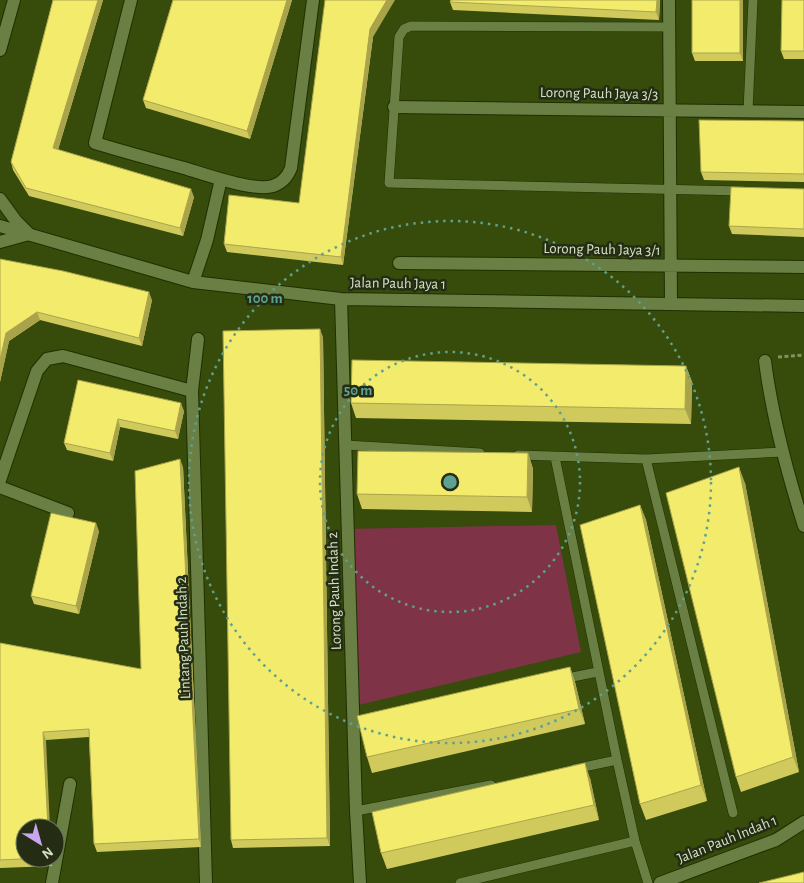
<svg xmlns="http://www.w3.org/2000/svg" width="804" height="883" font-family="'Alegreya Sans',sans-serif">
<rect width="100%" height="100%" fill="#374b0b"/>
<path fill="#7e3347" d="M556 525 581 652 350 707 344 529Z"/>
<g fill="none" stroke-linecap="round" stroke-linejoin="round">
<defs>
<path id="lane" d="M669 27 411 26 404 29 399 37 389 183 742 191
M748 111 753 0
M346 445 480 453
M518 455 646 459 783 452
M555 457 617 760 635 841 648 883
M646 459 733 813
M563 679 597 672
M574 769 617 760
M356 811 491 785
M460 883 635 841"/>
<path id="street" d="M131 0 95 143C125 152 154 160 184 168 204 174 254 192 273 186 282 183 288 176 291 168L313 0
M669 0 671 304
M394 107 804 112
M0 226 193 282 341 299 804 306
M399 263 804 267
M193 282 207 240 221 179
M341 299 356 811 360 883
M198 339 192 391 206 883
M765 361C772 417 787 472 804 526
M0 480 37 371 47 359 63 356 192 391
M0 487 68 513
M52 883 70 784
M660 883 776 840 804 822"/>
<path id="secondary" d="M0 50 14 0
M0 199 16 221 29 234 0 242"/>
</defs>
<use href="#lane" stroke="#202f00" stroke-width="10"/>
<use href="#street" stroke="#202f00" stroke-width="14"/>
<use href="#secondary" stroke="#202f00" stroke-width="14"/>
<path stroke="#829362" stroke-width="3" stroke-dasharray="4 2.5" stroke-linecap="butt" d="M778 357 804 355"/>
<use href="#lane" stroke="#697f43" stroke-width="9"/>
<use href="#street" stroke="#697f43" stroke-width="12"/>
<use href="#secondary" stroke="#697f43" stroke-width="12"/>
</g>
<path fill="#d0ca5d" d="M53 0H103L58 150 194 197 183 236 29 196 13 170 11 162Z
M173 0H292L250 139 146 108 143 100Z
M451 0H660L659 20 453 10 450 2Z
M692 0H743V61H695L692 53Z
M804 0V59H784L781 51Z
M373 37 343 265 227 252 224 244 299 203Z
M804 121V182L704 180 701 172Z
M804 189V237L732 234 729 226Z
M0 259 152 300 142 346 40 320 9 341 0 382Z
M323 337 330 846 233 848 231 840Z
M686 366 692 382 691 424 356 418 351 403Z
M78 380 184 411 178 439 120 427 113 461 67 450 64 443Z
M528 453 533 469 532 512 362 509 357 494Z
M183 467 201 847 97 852 94 844 89 737 46 740 25 858H52V866L0 868V643L141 669Z
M745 483 799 772 741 792 736 777Z
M640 505 646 520 707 801 646 820 640 804Z
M99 531 79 614 34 604 31 596Z
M570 667 575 682 585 724 372 773 367 757Z
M590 778 599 820 387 869 381 853Z"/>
<path fill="#a9a44c" d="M98 0H103L56 156 53 148Z
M287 0H292L250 139 247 131Z
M387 0H395L373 37 343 265 341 257 370 29Z
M657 0H660L659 20 656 12Z
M740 0H743V61L740 53Z
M191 189 194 197 183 236 180 228Z
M149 292 152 300 142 346 139 338Z
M37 312 40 320 9 341 0 382V360L6 333Z
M320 329 323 337 330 846 327 838Z
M686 366 692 382 691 424 685 409Z
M181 403 184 411 178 439 175 431Z
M118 419 120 427 113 461 110 453Z
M528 453 533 469 532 512 527 497Z
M180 459 183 467 201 847 199 839Z
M739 467 745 483 799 772 793 757Z
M640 505 646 520 707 801 701 785Z
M96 523 99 531 79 614 76 606Z
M570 667 575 682 585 724 579 709Z
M43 732 46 740 50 828H48Z
M585 763 590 778 599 820 594 805Z
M50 858H52V866Z"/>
<path fill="#f2eb6c" stroke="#a9a44c" d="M53 0H98L53 148 191 189 180 228 26 188 11 162Z
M173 0H287L247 131 143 100Z
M325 0H387L370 29 341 257 224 244 229 195 299 203Z
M451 0H657L656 12 450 2Z
M692 0H740V53H692Z
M782 0H804V51H781Z
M699 120 804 121V174L701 172Z
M731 187 804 189V229L729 226Z
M0 259 63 271 149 292 139 338 37 312 6 333 0 360Z
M320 329 327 838 231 840 223 331Z
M352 360 686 366 685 409 351 403Z
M78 380 181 403 175 431 118 419 110 453 64 443Z
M358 451 528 453 527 497 357 494Z
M180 459 199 839 94 844 89 729 43 732 48 828H25V858H42L0 860V643L141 669 135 471Z
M739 467 793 757 736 777 666 493Z
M640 505 701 785 640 804 580 525Z
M51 513 96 523 76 606 31 596Z
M570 667 579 709 367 757 357 716Z
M585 763 594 805 381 853 372 812Z
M804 872V883H759Z"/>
<g fill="none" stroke="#5ea190" stroke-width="2.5" stroke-dasharray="2.5 5">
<circle cx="450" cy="482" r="130"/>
<circle cx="450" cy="482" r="261"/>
</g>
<g text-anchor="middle" stroke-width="5" stroke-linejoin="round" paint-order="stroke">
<g font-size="15" fill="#d4e1c2" stroke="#242d14">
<text transform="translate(599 93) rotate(1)" y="5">Lorong Pauh Jaya 3/3</text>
<text transform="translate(602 249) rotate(1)" y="5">Lorong Pauh Jaya 3/1</text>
<text transform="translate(398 283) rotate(1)" y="5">Jalan Pauh Jaya 1</text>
<text transform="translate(334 591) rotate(-92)" y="5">Lorong Pauh Indah 2</text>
<text transform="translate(183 638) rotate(-92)" y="5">Lintang Pauh Indah 2</text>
<text transform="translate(727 839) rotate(-22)" y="5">Jalan Pauh Indah 1</text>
</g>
</g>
<circle cx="450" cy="482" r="8" fill="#5ea190" stroke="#242d14" stroke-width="2.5"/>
<g font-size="15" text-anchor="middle" font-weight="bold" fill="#5ea190" stroke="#242d14" stroke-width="5" stroke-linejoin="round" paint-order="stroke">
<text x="265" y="303">100 m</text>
<text x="358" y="395">50 m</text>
</g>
<g transform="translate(40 843) rotate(143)"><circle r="24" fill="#242d14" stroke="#6a755a"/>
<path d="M0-4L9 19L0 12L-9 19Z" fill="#c8a5ee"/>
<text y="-8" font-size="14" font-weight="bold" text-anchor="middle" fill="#d4e1c2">N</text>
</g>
</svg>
